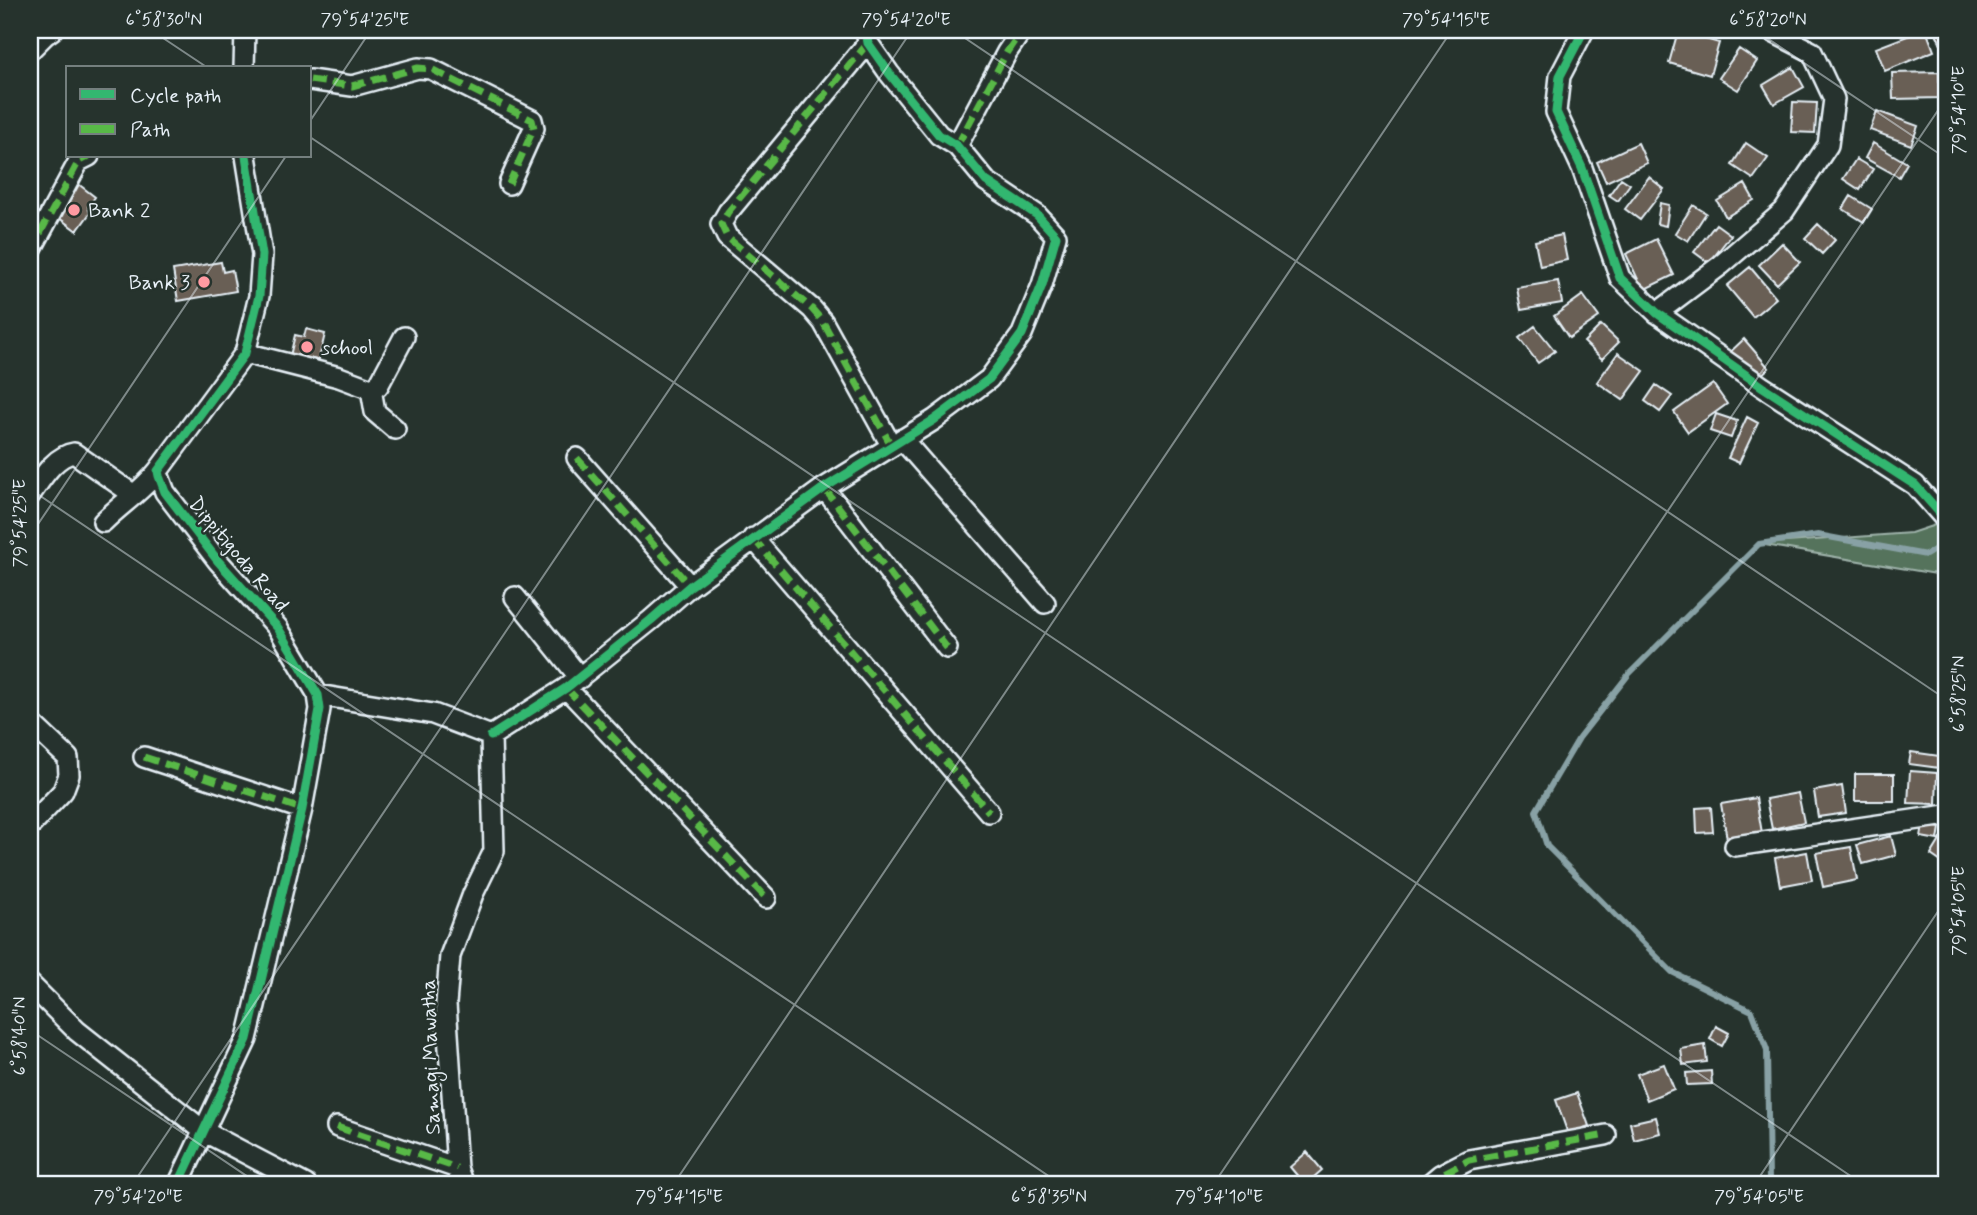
<svg xmlns="http://www.w3.org/2000/svg" width="1977" height="1215" font-family="Mynerve,sans-serif">
<rect width="100%" height="100%" fill="#26332d"/>
<filter id="ink" filterUnits="userSpaceOnUse"><feTurbulence type="fractalNoise" baseFrequency=".0143" numOctaves="2"/><feDisplacementMap in="SourceGraphic" scale="14" xChannelSelector="R" yChannelSelector="G"/><feConvolveMatrix kernelMatrix="1 2 1 2 8 2 1 2 1" color-interpolation-filters="sRGB"/></filter>
<g filter="url(#ink)">
<path fill="#55735b" stroke="#9eb2aa" stroke-width="2" d="M1947 521V571L1936 574 1759 544 1911 533Z"/>
<g fill="none" stroke-linecap="round" stroke-linejoin="round">
<path stroke="#88a1a5" stroke-width="6" d="M1771 1185 1769 1180 1767 1050 1752 1011 1672 972 1547 846 1536 811 1579 738 1629 674 1759 544 1818 535 1926 555 1947 542"/>
</g>
<path fill="#695f54" stroke="#e8f1f8" stroke-width="2" d="M1923 30H1926L1934 51 1885 71 1876 48Z
M1939 30H1947V42L1941 44 1935 31Z
M1678 31 1719 43 1710 75 1669 63Z
M1739 49 1757 61 1738 90 1719 78Z
M1793 67 1804 87 1774 104 1763 85Z
M1939 72 1940 98 1893 99 1892 73Z
M1793 102 1817 103 1815 133 1791 132Z
M1877 111 1918 126 1911 145 1870 130Z
M1638 143 1647 163 1606 182 1597 162Z
M1746 143 1768 158 1753 179 1732 165Z
M1873 143 1907 163 1899 177 1865 158Z
M1856 159 1873 169 1860 190 1843 179Z
M1649 177 1664 189 1640 220 1625 209Z
M1621 178 1630 184 1618 201 1609 195Z
M77 183 95 197 88 207 90 213 77 231 55 215Z
M1745 184 1754 200 1726 217 1717 201Z
M1851 196 1872 209 1864 222 1843 209Z
M1660 203 1669 205 1666 226 1657 224Z
M1693 205 1706 213 1688 241 1675 233Z
M1716 224 1731 235 1709 263 1694 252Z
M1818 224 1835 240 1822 254 1805 238Z
M1562 235 1567 260 1540 266 1535 241Z
M1656 239 1674 275 1643 290 1626 254Z
M1782 243 1800 262 1777 284 1759 265Z
M221 262 223 272 232 270 236 291 178 301 173 270Z
M1750 267 1776 298 1753 317 1727 286Z
M1558 281 1562 303 1521 310 1517 288Z
M1583 295 1599 317 1569 338 1554 316Z
M1601 325 1619 342 1602 359 1584 342Z
M1535 326 1555 351 1538 363 1519 338Z
M306 329 325 334 318 363 290 356 295 335 304 337Z
M1744 339 1769 368 1752 383 1727 355Z
M1618 353 1644 371 1623 400 1597 382Z
M1713 384 1727 404 1688 432 1674 412Z
M1656 385 1672 396 1660 412 1645 401Z
M1716 414 1737 421 1731 438 1710 431Z
M1747 417 1758 423 1739 463 1728 458Z
M1911 752 1947 757V769L1909 764Z
M1910 771 1937 773 1936 804 1908 803Z
M1855 774H1894V801H1855Z
M1842 786 1846 813 1818 817 1814 791Z
M1798 793 1804 822 1772 829 1766 799Z
M1756 798 1762 833 1727 839 1721 804Z
M1711 807 1713 832 1697 833 1696 808Z
M1923 825 1940 828 1938 840 1921 837Z
M1947 829V866L1931 855Z
M1891 836 1896 855 1863 864 1857 845Z
M1851 847 1857 880 1823 887 1816 853Z
M1807 852 1812 880 1780 886 1775 858Z
M1716 1026 1729 1033 1722 1046 1710 1039Z
M1705 1045 1707 1062 1683 1065 1681 1049Z
M1664 1064 1674 1089 1647 1100 1637 1074Z
M1711 1071 1712 1084 1687 1085 1686 1073Z
M1577 1093 1589 1126 1568 1134 1556 1100Z
M1656 1117 1660 1133 1634 1140 1630 1123Z
M1307 1152 1322 1170 1305 1185 1290 1167Z"/>
<g fill="none" stroke-linecap="round" stroke-linejoin="round">
<defs>
<path id="street" d="M1584 30 1560 76 1556 112 1582 168 1620 278 1657 313 1763 387 1915 485 1947 521
M868 43 728 212 721 224 727 237 812 309 823 322 891 445
M30 50 45 35 52 30
M244 68 245 30
M310 80 352 86 418 68 431 69 532 120 534 128 509 184
M957 146 1007 52 1022 30
M30 252 79 161 89 156
M1657 313 1721 265 1784 211 1828 145 1834 99 1812 52 1769 30
M245 353 339 377 371 389 378 386 404 337
M371 389 375 412 395 429
M902 439 1045 603
M577 458 690 586
M824 488 947 648
M30 495C41 480 54 456 74 453L134 495
M103 522C121 504 142 491 158 471
M753 538 989 812
M515 597 580 678
M566 688 766 898
M318 695 433 714 491 736 494 851 473 894 450 956 446 1004 457 1168 463 1185
M30 722 68 758 69 775 63 791 30 826
M491 736 566 688 651 620 690 586 824 488 934 420 989 379 1022 334 1042 285 1056 236 1037 215 986 181 957 146 939 135 889 73 868 43 866 30
M144 757 302 809
M1735 846 1947 815
M30 984 77 1031 205 1132 306 1185
M337 1127 457 1168
M178 1185 247 1039 302 809 320 709 318 695 278 628 218 561 165 492 159 476 158 471 172 452 245 353 259 296 262 255 246 156
M1428 1185 1440 1175 1469 1160 1606 1135"/>
</defs>
<use href="#street" stroke="#e8f1f8" stroke-width="24"/>
<use href="#street" stroke="#26332d" stroke-width="19"/>
<path stroke="#58b947" stroke-width="7" stroke-dasharray="14 7" stroke-linecap="butt" d="M868 43 728 212 721 224 727 237 812 309 823 322 891 445
M310 80 352 86 418 68 431 69 532 120 534 128 509 184
M957 146 1007 52 1022 30
M30 252 79 161 89 156
M577 458 690 586
M824 488 947 648
M753 538 989 812
M566 688 766 898
M144 757 302 809
M337 1127 457 1168
M1428 1185 1440 1175 1469 1160 1606 1135"/>
<defs>
<path id="cycleway" d="M1584 30 1560 76 1556 112 1582 168 1620 278 1657 313 1763 387 1915 485 1947 521
M491 736 566 688 651 620 690 586 824 488 934 420 989 379 1022 334 1042 285 1056 236 1037 215 986 181 957 146 939 135 889 73 868 43 866 30
M178 1185 247 1039 302 809 320 709 318 695 278 628 218 561 165 492 159 476 158 471 172 452 245 353 259 296 262 255 246 156"/>
</defs>
<use href="#cycleway" stroke="#26332d" stroke-width="13"/>
<use href="#cycleway" stroke="#33b770" stroke-width="9"/>
</g>
</g>
<path fill="none" stroke="#e8f1f8" stroke-width="2" stroke-opacity="0.45" d="M151 30 208 68M953 30 1947 700M1755 30 1947 159M310 121 371 30M310 137 1864 1185M30 489 1062 1185M30 536 286 156M30 1030 260 1185M132 1185 912 30M673 1185 1452 30M1213 1185 1947 97M1754 1185 1947 898"/>
<g fill="#ff9aa2" stroke="#26332d" stroke-width="2.5">
<circle cx="74" cy="210" r="7"/>
<circle cx="204" cy="282" r="7"/>
<circle cx="307" cy="347" r="7"/>
</g>
<g text-anchor="middle" stroke-width="5" stroke-linejoin="round" paint-order="stroke">
<g font-size="21" fill="#e8f1f8" stroke="#26332d" text-anchor="start">
<text x="88" y="217">Bank 2</text>
<text x="190" y="289" text-anchor="end">Bank 3</text>
<text x="321" y="354">school</text>
</g>
<g font-size="21" fill="#e8f1f8" stroke="#26332d">
<text transform="translate(239 554) rotate(50)" y="7">Dippitigoda Road</text>
<text transform="translate(430 1057) rotate(-92)" y="7">Samagi Mawatha</text>
</g>
</g>
<rect width="1977" height="1215" fill="none" stroke="#26332d" stroke-width="77"/>
<rect x="66" y="66" width="245" height="91" fill="#26332d" stroke="#747f7e" stroke-width="2"/>
<rect x="80" y="89" width="35" height="10" fill="#33b770" stroke="#747f7e" stroke-width="2"/>
<text x="130" y="102" font-size="21" fill="#e8f1f8">Cycle path</text>
<rect x="80" y="124" width="35" height="10" fill="#58b947" stroke="#747f7e" stroke-width="2"/>
<text x="130" y="136" font-size="21" fill="#e8f1f8">Path</text>
<rect x="38" y="38" width="1900" height="1138" fill="none" stroke="#e8f1f8" stroke-width="2.5"/>
<g font-size="18" text-anchor="middle" fill="#e8f1f8">
<text x="164" y="25">6°58'30"N</text>
<text x="365" y="25">79°54'25"E</text>
<text x="906" y="25">79°54'20"E</text>
<text x="1446" y="25">79°54'15"E</text>
<text x="1768" y="25">6°58'20"N</text>
<text transform="translate(1958 110) rotate(-90)" y="6">79°54'10"E</text>
<text transform="translate(19 523) rotate(-90)" y="6">79°54'25"E</text>
<text transform="translate(1958 694) rotate(-90)" y="6">6°58'25"N</text>
<text transform="translate(1958 911) rotate(-90)" y="6">79°54'05"E</text>
<text transform="translate(19 1036) rotate(-90)" y="6">6°58'40"N</text>
<text x="138" y="1202">79°54'20"E</text>
<text x="679" y="1202">79°54'15"E</text>
<text x="1049" y="1202">6°58'35"N</text>
<text x="1219" y="1202">79°54'10"E</text>
<text x="1759" y="1202">79°54'05"E</text>
</g>
</svg>
